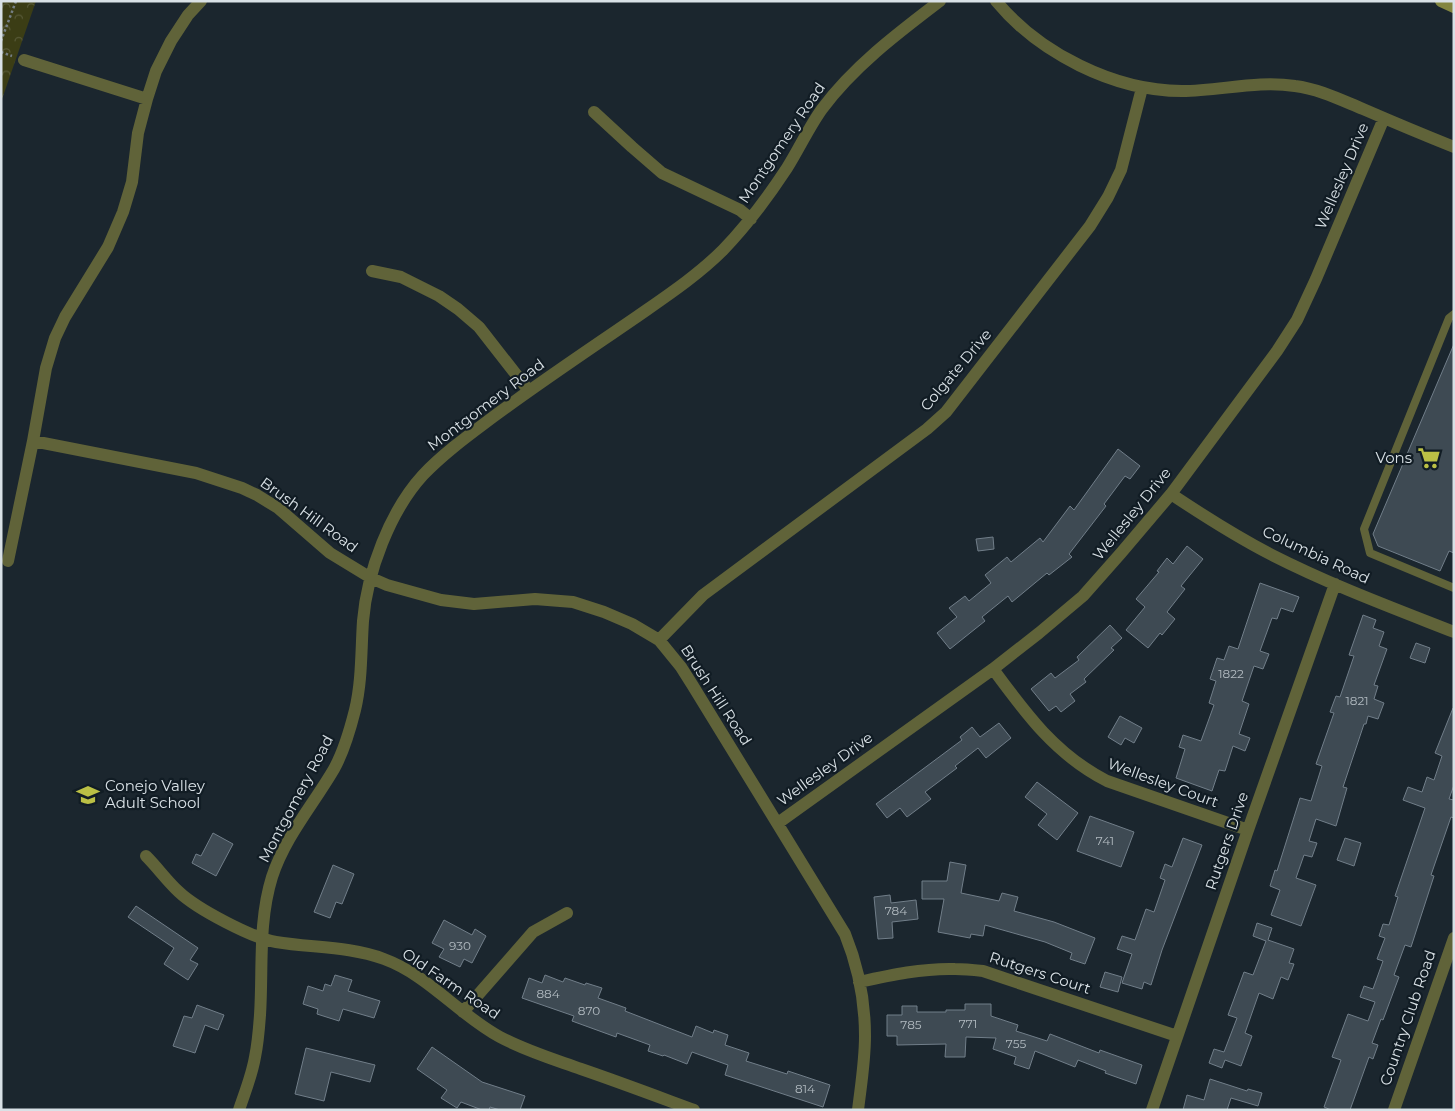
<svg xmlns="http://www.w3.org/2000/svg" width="1455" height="1111" font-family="Montserrat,sans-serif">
<defs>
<pattern id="park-crowns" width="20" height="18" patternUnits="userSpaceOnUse" patternTransform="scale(1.25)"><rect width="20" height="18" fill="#3b3d15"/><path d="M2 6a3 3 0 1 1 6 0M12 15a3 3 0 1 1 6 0" fill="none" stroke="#575937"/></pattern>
</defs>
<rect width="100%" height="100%" fill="#1b262e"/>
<path fill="url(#park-crowns)" d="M1 1H36L1 102Z"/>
<path fill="#3e4a53" stroke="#717e89" d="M1454 344V553L1449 551 1440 571 1378 546 1373 534Z
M1118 449 1140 466 1130 479 1125 476 1104 504 1106 506 1069 554 1072 557 1049 575 1047 573 1012 602 1008 596 982 617 985 621 950 649 937 633 957 617 949 608 965 596 969 601 991 583 985 575 1007 557 1011 562 1040 538 1043 542 1070 506 1074 510Z
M993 537 994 549 978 551 976 539Z
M1187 546 1203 559 1181 586 1185 589 1167 612 1175 619 1162 635 1160 633 1148 648 1126 630 1145 607 1136 599 1159 572 1157 571 1167 558 1173 564Z
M1260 583 1299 597 1293 612 1281 608 1277 619 1272 618 1260 651 1269 654 1263 669 1254 666 1242 701 1249 704 1239 734 1250 738 1245 751 1233 746 1225 771 1219 770 1212 791 1176 778 1185 749 1179 747 1183 735 1201 741 1214 705 1209 703 1216 681 1210 679 1217 658 1224 660 1229 646 1238 649Z
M1363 615 1376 620 1373 628 1384 632 1379 646 1387 649 1374 685 1378 686 1374 699 1384 703 1378 719 1368 716 1366 724H1364L1343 787 1347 788 1336 826 1316 819 1309 841 1317 843 1312 857 1304 855 1296 878 1316 885 1301 926 1271 915 1280 890 1270 886 1275 870 1277 871 1300 798 1311 801 1322 766 1316 764 1334 713 1330 712 1336 696 1340 697 1354 656 1349 655Z
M1110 625 1122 638 1111 648 1114 650 1084 679 1086 682 1070 694 1075 701 1061 712 1056 706 1049 711 1031 689 1051 673 1055 678 1079 660 1077 657Z
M1416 643 1430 648 1425 663 1410 658Z
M1453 708H1454V785L1449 799 1454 800V818L1451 817 1431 875 1434 876 1411 947 1405 945 1394 975 1399 977 1383 1020 1381 1019 1372 1043 1378 1045 1373 1059 1369 1057 1350 1110H1331L1324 1107 1341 1060 1332 1057 1348 1014 1368 1021 1375 1002 1360 997 1364 986 1373 989 1383 961 1377 959 1385 938 1379 936 1383 924 1389 925 1398 897 1395 896 1425 808 1403 800 1408 787 1422 792 1427 777 1434 780 1442 756 1435 753Z
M1120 716 1142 728 1134 743 1125 738 1121 745 1108 737Z
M999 723 1011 738 986 758 978 748 955 766 957 768 925 792 931 799 907 817 900 808 887 818 876 804 962 740 960 737 972 727 980 737Z
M1037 782 1078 813 1057 840 1038 825 1047 814 1025 797Z
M1090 816 1134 832 1121 867 1077 851Z
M213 833 233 844 216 876 192 863 196 854 201 856Z
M1183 838 1202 845 1162 950 1151 985 1144 982 1142 989 1122 983 1132 954 1117 949 1122 936 1135 940 1146 909 1154 912 1165 880 1160 878 1165 864 1172 867Z
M1345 838 1361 843 1354 866 1337 860Z
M950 862 966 865 961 893 999 901 1002 893 1018 897 1014 911 1054 922 1095 938 1085 964 1070 959 1072 953 1045 942 985 925 983 936 971 934 970 938 938 932 944 899H922V881H947Z
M333 865 354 874 342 904 336 902 330 918 314 912Z
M890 895 891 903 916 900 918 919 892 922 893 938 878 939 874 897Z
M136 906 198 948 190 960 198 964 188 980 164 964 174 948 128 917Z
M444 920 472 935 475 929 486 936 472 963 464 959 460 967 439 957 444 949 432 943Z
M1257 923 1272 928 1268 940 1294 949 1289 963 1294 964 1288 980 1281 977 1273 999 1259 993 1245 1033 1252 1036 1241 1066 1225 1060 1222 1068 1209 1063 1214 1049 1224 1052 1237 1018 1228 1015 1244 972 1253 975 1266 941 1253 936Z
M1105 972 1122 977 1118 992 1100 987Z
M335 975 352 980 348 991 380 1001 374 1018 343 1009 339 1021 317 1014 318 1009 303 1004 308 986 323 991 325 984 331 986Z
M545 975 563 982 565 978 585 985 586 983 602 988 598 998 626 1008 625 1011 692 1037 696 1026 713 1033 714 1030 728 1035 725 1045 749 1053 746 1061 787 1074 788 1071 830 1085 823 1107 725 1075 728 1065 692 1052 687 1064 664 1055 663 1056 648 1051 650 1045 617 1033 616 1037 572 1021 574 1016 522 998 529 978 542 983Z
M965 1004H991V1016L1018 1025 1016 1031 1047 1041 1050 1034 1099 1053 1100 1050 1142 1065 1136 1084 1105 1073 1106 1071 1078 1060 1075 1067 1035 1051 1029 1069 1014 1064 1016 1057 993 1049 996 1038 966 1037 965 1057H945L946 1044 897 1045V1036H887V1015H902V1006H917V1012H946V1010H965Z
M197 1005 224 1015 218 1030 205 1025 195 1053 173 1046 184 1016 192 1018Z
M432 1047 482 1082 525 1096 520 1110H500L490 1107 489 1110H482L461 1102 457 1108 441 1098 447 1090 417 1069Z
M306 1048 375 1065 370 1082 331 1072 324 1101 295 1094Z
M1210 1079 1247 1091 1248 1089 1262 1093 1258 1106 1231 1098 1227 1110H1183L1187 1095 1204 1100Z"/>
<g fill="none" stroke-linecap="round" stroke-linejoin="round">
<path stroke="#768086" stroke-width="2.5" stroke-dasharray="2.5 2.5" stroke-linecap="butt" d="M1 41 16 1
M1 52 12 56"/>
<path stroke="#606339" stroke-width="8" d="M1454 314 1449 318 1364 529 1370 553 1454 588"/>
<path stroke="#606339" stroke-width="12" d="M996 1C1039 53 1114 91 1182 91 1220 91 1257 80 1295 86 1319 89 1341 100 1363 109 1393 122 1424 135 1454 147
M24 60 147 99
M594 112 632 147 662 173 740 210 751 219
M372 271 401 277 439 296 458 309 479 327 529 391
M33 441 196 473 242 488 257 495 278 508 330 553 371 578 387 585 441 600 474 604 535 599 573 602 604 612 632 624 659 640 681 667 693 686 845 934C858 966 865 1002 865 1036 865 1061 861 1085 858 1110
M1171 494C1204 516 1237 537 1272 555 1331 585 1393 608 1454 632
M8 561 33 441 46 368 55 338 65 317 108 247 123 212 132 182 138 133 147 99 156 71 171 41 188 15 201 1
M659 640 703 595 927 429 946 412 1090 226 1108 197 1121 170 1142 88
M993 669C1026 714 1056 755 1107 781L1248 830
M778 823 993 669 1039 633 1083 596 1121 553 1171 494 1277 351 1297 320 1316 279 1384 118
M146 856C158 868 167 881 179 892 197 909 252 938 276 942 312 948 349 946 384 959 428 975 459 1015 500 1037 526 1051 553 1059 581 1069 619 1082 656 1096 694 1110
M859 982C891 975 923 968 955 969 964 969 974 970 983 971L1177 1036
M463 1012 533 932 567 913
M239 1110C245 1092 252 1075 255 1057 258 1043 259 1029 260 1015 263 969 258 922 272 877 285 837 313 805 334 769 344 751 350 730 355 710 362 681 361 651 363 621 367 572 390 511 423 475 444 453 469 435 493 417 539 383 587 351 635 318 665 297 697 276 723 250 747 225 768 197 787 168 799 149 809 127 822 109 854 66 898 33 940 1
M1152 1110 1248 830 1335 584
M1394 1110 1454 938"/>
<path stroke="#838640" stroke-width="12" d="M1441 1 1454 7"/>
</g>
<defs>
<symbol id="supermarket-bare" viewBox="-9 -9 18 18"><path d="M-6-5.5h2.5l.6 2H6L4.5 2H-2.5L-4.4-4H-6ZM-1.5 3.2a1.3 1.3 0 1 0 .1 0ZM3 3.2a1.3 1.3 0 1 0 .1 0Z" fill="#bbc045" stroke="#111c24" stroke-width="2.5" paint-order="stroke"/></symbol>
<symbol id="school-bare" viewBox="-9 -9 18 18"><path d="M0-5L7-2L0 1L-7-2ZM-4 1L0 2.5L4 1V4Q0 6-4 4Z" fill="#bbc045" stroke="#111c24" stroke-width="2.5" paint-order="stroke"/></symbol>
</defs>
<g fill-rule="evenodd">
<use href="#supermarket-bare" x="1413" y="442" width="32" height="32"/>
<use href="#school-bare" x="72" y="779" width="32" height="32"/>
</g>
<g text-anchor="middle" stroke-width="4.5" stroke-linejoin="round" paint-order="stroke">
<g font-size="12" fill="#b2bbc1">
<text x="1231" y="678">1822</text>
<text x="1357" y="705">1821</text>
<text x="1105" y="845">741</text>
<text x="896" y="915">784</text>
<text x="460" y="950">930</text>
<text x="548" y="998">884</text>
<text x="589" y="1015">870</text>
<text x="968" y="1028">771</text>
<text x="911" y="1029">785</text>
<text x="1016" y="1048">755</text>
<text x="805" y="1093">814</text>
</g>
<g font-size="15" fill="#d9e1e6" stroke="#111c24">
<text transform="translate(782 143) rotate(-56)" y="5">Montgomery Road</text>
<text transform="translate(1342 176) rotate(-67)" y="5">Wellesley Drive</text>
<text transform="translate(956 370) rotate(-50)" y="5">Colgate Drive</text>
<text transform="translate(486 405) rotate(-37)" y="5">Montgomery Road</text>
<text transform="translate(1132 514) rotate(-51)" y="5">Wellesley Drive</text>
<text transform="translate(309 515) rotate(36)" y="5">Brush Hill Road</text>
<text transform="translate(1316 555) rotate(25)" y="5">Columbia Road</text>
<text transform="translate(716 695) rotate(57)" y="5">Brush Hill Road</text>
<text transform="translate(825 769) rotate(-36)" y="5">Wellesley Drive</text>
<text transform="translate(1163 783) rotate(20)" y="5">Wellesley Court</text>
<text transform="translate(296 799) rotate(-62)" y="5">Montgomery Road</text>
<text transform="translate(1227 841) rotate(-71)" y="5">Rutgers Drive</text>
<text transform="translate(1040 973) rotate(18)" y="5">Rutgers Court</text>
<text transform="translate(451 984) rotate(34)" y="5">Old Farm Road</text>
<text transform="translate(1408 1018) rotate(-71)" y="5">Country Club Road</text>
</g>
<g font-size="15" fill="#d9e1e6" stroke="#111c24" text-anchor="end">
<text x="1412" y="463">Vons</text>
<text x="105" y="791" text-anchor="start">Conejo Valley<tspan x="105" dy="17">Adult School</tspan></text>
</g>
</g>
<rect width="1455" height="1111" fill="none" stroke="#d9e1e6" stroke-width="5"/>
</svg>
